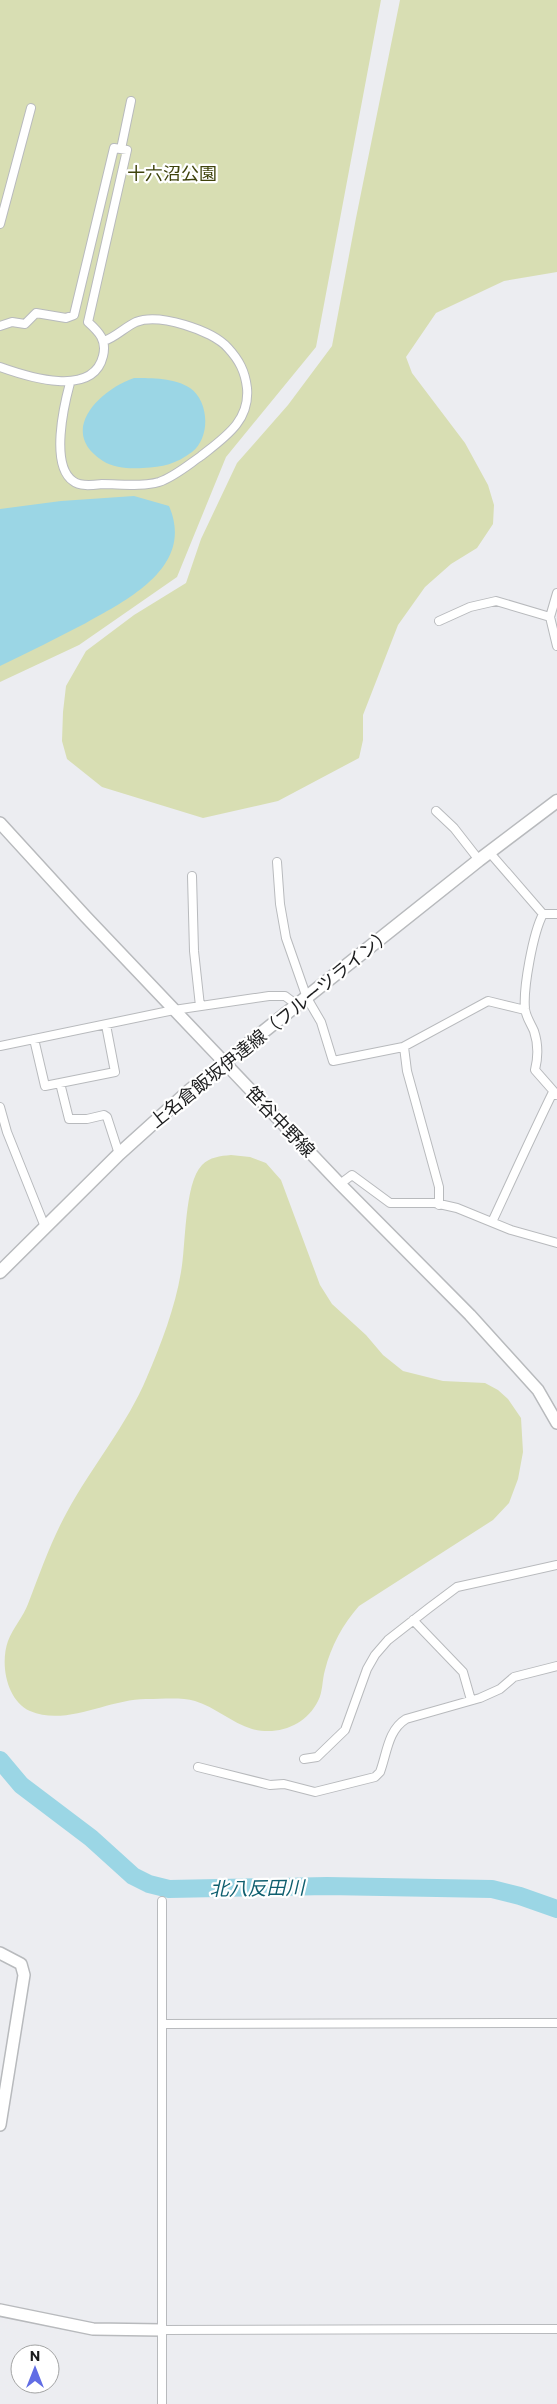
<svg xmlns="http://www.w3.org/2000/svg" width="557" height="2404" font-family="Commissioner,'Noto Sans JP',sans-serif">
<rect width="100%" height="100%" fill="#ecedf1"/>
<path fill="#d8deb3" d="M0 0H381L316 347 226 457 177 577 79 645 0 682Z
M400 0H557V272L504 281 436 313 406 357 412 373 465 443 488 485 494 505 493 524 477 548 451 564 425 587 398 625 363 715V740L359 758 278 801 203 818 102 787 67 759 62 741 63 712 66 686 86 651 134 615 186 583 201 539 237 463 288 405 332 346 356 218Z
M231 1155 250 1157 266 1163 281 1180 320 1285 332 1304 366 1335 383 1355 403 1371 443 1381 485 1383 498 1390 508 1399 521 1418 523 1452 518 1479 509 1503 493 1520 359 1606C343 1624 331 1646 325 1670 322 1680 323 1692 318 1701 306 1725 279 1736 252 1729 232 1723 215 1707 195 1701 182 1697 162 1699 148 1699 110 1698 67 1727 30 1711 6 1700 0 1663 8 1641 13 1628 23 1617 28 1604 40 1573 51 1541 67 1512 92 1466 127 1425 147 1377 161 1344 175 1308 181 1272 186 1247 184 1183 202 1165 210 1157 220 1156 231 1155Z"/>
<path fill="#9bd6e5" d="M134 378C152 378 175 378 190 388 209 401 211 437 192 452 176 464 163 467 143 468 130 469 114 468 103 461 57 432 99 390 134 378Z
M134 496 169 506C195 566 129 599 86 623 57 638 29 652 0 666V509L61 501Z"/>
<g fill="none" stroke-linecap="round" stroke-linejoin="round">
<path stroke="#9bd6e5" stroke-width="18" d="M0 1760 21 1785 91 1838 133 1876 149 1884 169 1889 327 1886 492 1889 520 1896 557 1909"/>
<defs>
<path id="street" d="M121 149 131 101
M0 224 31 108
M0 326 12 322 25 324 36 313 66 318 74 315 114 148 127 150 88 322C99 332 107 340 103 356 93 398 28 377 0 367
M70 383C64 405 50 465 73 481 80 487 93 485 102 484 120 484 142 487 159 482 174 477 188 465 201 456 225 437 250 421 247 388 245 371 239 360 228 348 212 330 159 313 136 322 125 327 116 337 104 341
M550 617 557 593
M439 621 470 607 496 601 550 617 557 646
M436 811 454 828 479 860
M490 853 543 914
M277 862 280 904 286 938 307 998 321 1022 333 1061 403 1047 488 1001 525 1010
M192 876 194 951 200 1006
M557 914H543C533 933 523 988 525 1009 526 1017 531 1024 534 1031 538 1043 538 1058 535 1070L557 1095
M34 1039 45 1086 115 1072 106 1025
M0 1046 174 1010 269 996H285L297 1005
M404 1047 407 1071 439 1187V1205
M60 1083 69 1119H87L104 1115 107 1117 119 1154
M0 1107 7 1132 45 1227
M340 1184 352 1175 390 1203H435L457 1208 511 1230 557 1243
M492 1222C512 1179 532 1135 553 1092
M413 1620 463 1672 471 1700
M304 1759 317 1757 345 1730 367 1669 375 1655 388 1640 429 1608 457 1587 557 1565
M198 1767 270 1785 284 1784 315 1792 375 1777 380 1772C387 1753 388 1730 406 1719L480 1698 500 1689 514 1677 557 1666
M163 2024 557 2023
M162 2330 557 2329
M162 2404V1901"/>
<path id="secondary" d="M0 823 86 917 340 1184 470 1315 538 1390 557 1423
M0 1953 21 1964 24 1975 0 2125
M0 2310 93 2329 162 2330"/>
<path id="primary" d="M0 1272 119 1154 190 1090 479 860 557 801"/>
</defs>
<use href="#street" stroke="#b8babd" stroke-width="10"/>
<use href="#secondary" stroke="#b8babd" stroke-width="14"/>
<use href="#primary" stroke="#b8babd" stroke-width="15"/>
<use href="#street" stroke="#fff" stroke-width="8"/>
<use href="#secondary" stroke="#fff" stroke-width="11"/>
<use href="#primary" stroke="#fff" stroke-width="12"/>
</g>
<g text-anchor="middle" stroke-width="4.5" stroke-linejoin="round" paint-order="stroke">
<g font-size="18" fill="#3f430c" stroke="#fff">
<text x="172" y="180">十六沼公園</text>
</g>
<g font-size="18" fill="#1c1d1e" stroke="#fff">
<text transform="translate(271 1028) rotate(-39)" y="6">上名倉飯坂伊達線（フルーツライン）</text>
<text transform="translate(280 1122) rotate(46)" y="6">笹谷中野線</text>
</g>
<g font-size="19" font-style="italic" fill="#0f5f6f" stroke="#fff">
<text transform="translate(257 1888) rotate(-1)" y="7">北八反田川</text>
</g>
</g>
<g transform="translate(35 2369)"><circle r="24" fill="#ffffff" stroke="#a4a5a5"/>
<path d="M0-4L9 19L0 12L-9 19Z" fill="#616de5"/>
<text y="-8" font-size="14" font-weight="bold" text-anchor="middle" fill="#1c1d1e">N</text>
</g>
</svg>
